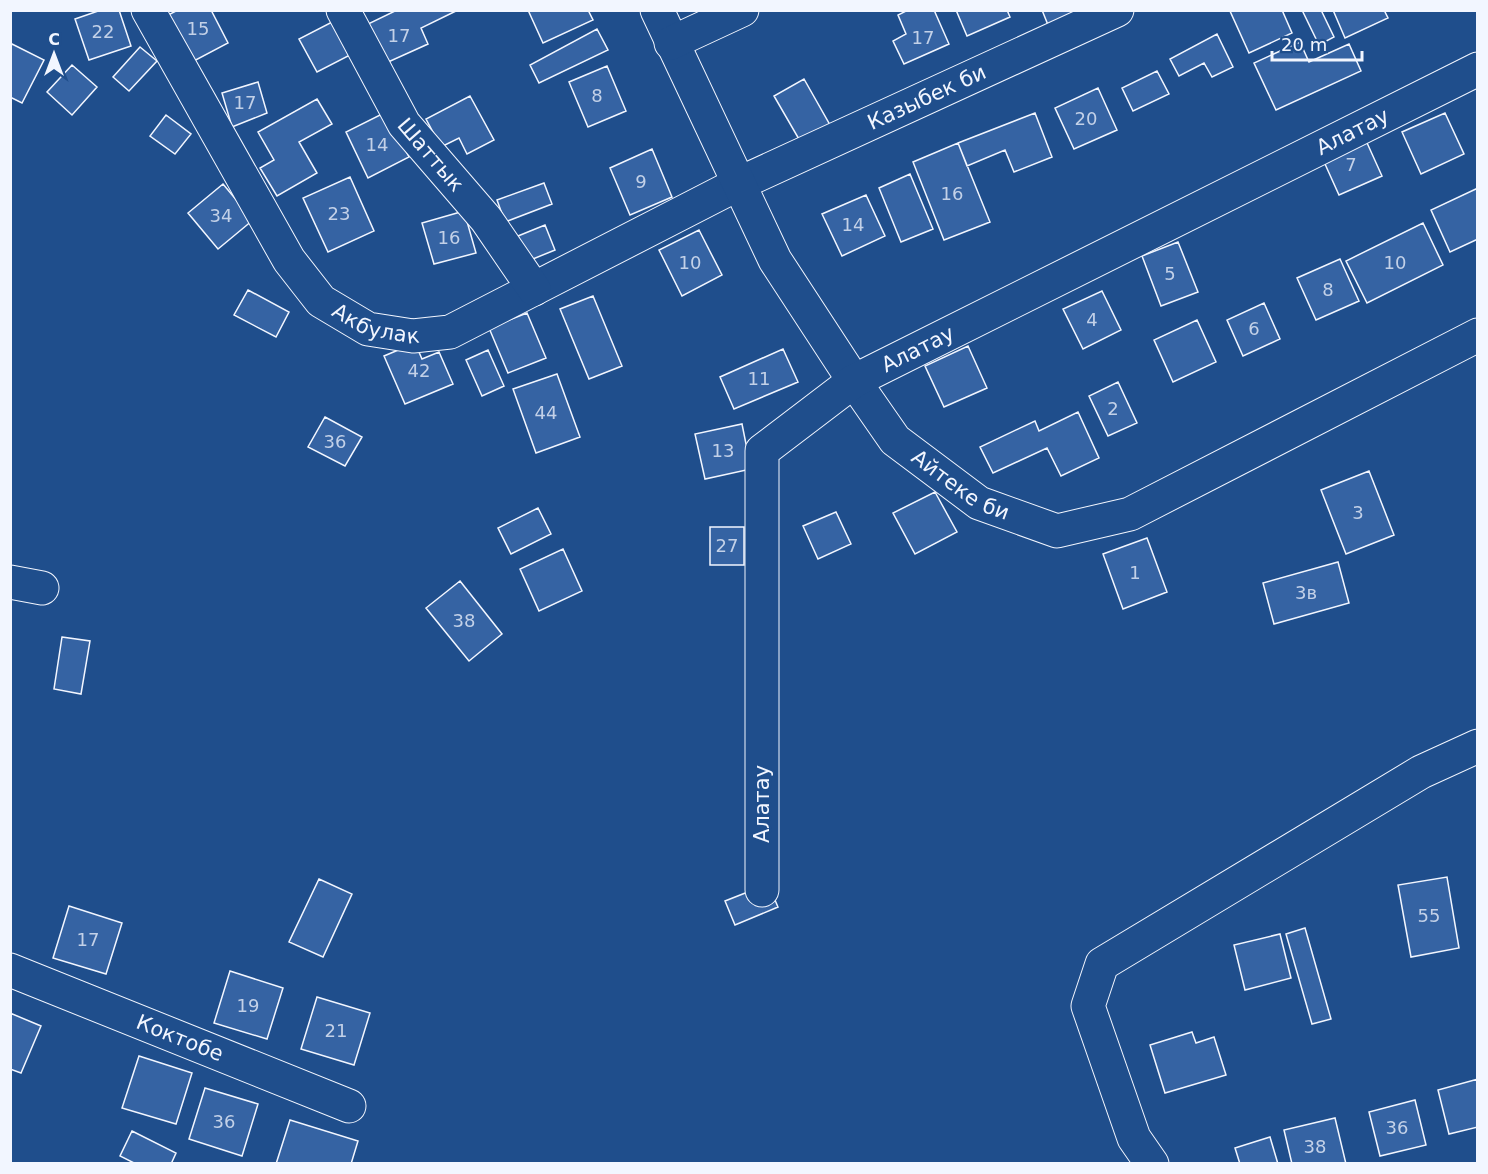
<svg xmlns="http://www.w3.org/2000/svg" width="1488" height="1174" font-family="'DejaVu Sans',sans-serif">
<rect width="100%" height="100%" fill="#1f4e8c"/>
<path fill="#3563a3" stroke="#f2f6ff" stroke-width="1.5" d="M101 10H119L131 46 89 60 75 19Z
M178 10H211L228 43 192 62 168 15Z
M397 10H458L421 28 428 44 386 63 368 24Z
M528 10H588L593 20 543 43Z
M908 10H934L949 44 904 64 893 41 906 34 898 15Z
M956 10H1007L1010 17 967 36Z
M1042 10H1081L1048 25Z
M1232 10H1282L1292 33 1249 53 1230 11Z
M1302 10H1321L1334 37 1319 45Z
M1333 10H1384L1388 18 1345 38Z
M334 21 352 54 317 72 299 39Z
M597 29 608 50 539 83 530 65Z
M1217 34 1233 67 1212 77 1204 63 1179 76 1170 59Z
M1300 42 1309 62 1349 44 1361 71 1276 110 1254 63Z
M12 44 44 60 22 103 10 97V47Z
M140 47 157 61 129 91 113 77Z
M72 65 97 87 72 115 47 92Z
M607 66 626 111 588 127 569 82Z
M1157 71 1169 94 1133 111 1122 88Z
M804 79 830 125 800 141 774 96Z
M258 82 267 113 232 127 222 93Z
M1098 88 1117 130 1074 149 1055 108Z
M470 96 494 140 467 154 459 138 441 147 426 119Z
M317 99 332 124 299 142 317 173 277 196 260 168 274 160 258 132Z
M386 112 409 157 368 178 346 132Z
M1035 113 1052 157 1014 172 1005 150 967 166 958 143Z
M1445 113 1464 154 1421 174 1402 132Z
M166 115 191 134 175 154 150 136Z
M1363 134 1382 176 1339 195 1320 153Z
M958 143 990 222 944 240 913 162Z
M652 149 672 197 630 215 610 168Z
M910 174 933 229 901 242 879 188Z
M350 177 374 231 328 252 303 198Z
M544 183 552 204 505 222 497 200Z
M223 184 253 220 218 249 188 213Z
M1478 188V239L1450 252 1431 210Z
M866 195 885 236 842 256 822 214Z
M464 211 476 253 434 264 422 223Z
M1423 223 1443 265 1367 303 1346 261Z
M545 225 555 250 528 261 518 236Z
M699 230 722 275 682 296 659 250Z
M1178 242 1198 292 1161 306 1142 256Z
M1340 259 1359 301 1316 320 1297 278Z
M248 290 289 312 276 337 234 315Z
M1102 291 1121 330 1083 349 1063 309Z
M593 296 622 366 589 379 560 309Z
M1264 303 1280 339 1243 356 1227 320Z
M527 313 546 358 508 373 489 328Z
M1197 320 1216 362 1173 382 1154 340Z
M415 343 422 359 439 352 453 384 405 404 384 356Z
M968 346 987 388 944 407 925 366Z
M783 349 798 382 734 409 720 377Z
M488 350 504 386 482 396 466 360Z
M557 374 580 437 536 453 513 389Z
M1118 382 1137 423 1108 436 1089 396Z
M1078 412 1099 458 1061 476 1047 448 993 473 980 447 1035 421 1039 431Z
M325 417 362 437 345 466 308 447Z
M742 424 751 469 705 479 695 434Z
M1369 471 1394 535 1346 554 1321 490Z
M935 492 957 532 915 554 893 513Z
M538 508 551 534 511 554 498 528Z
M836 512 851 544 818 559 803 526Z
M710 527H744V565H710Z
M1147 538 1167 592 1123 609 1103 554Z
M563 549 582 591 539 611 520 569Z
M1338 562 1349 603 1274 624 1263 583Z
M460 581 502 634 469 661 426 608Z
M62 637 90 641 81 694 54 689Z
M1447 877 1459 948 1411 957 1398 885Z
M319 879 352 894 323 957 289 942Z
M768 884 778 907 735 925 725 901Z
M69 906 122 923 106 974 53 958Z
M1305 928 1331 1019 1312 1024 1286 934Z
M1280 934 1291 978 1245 990 1234 945Z
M230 971 283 988 267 1039 214 1023Z
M317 997 370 1013 354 1065 301 1049Z
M10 1013 41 1026 21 1073 10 1069Z
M1192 1032 1196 1043 1214 1037 1226 1075 1165 1093 1150 1045Z
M139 1056 192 1073 176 1124 122 1108Z
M1478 1079V1127L1449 1134 1438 1090Z
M205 1088 258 1104 242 1156 189 1139Z
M1415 1100 1426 1145 1380 1156 1369 1112Z
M1335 1118 1346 1164H1292L1284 1130Z
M290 1120 358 1141 351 1164H276Z
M132 1131 176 1153 171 1164H136L120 1156Z
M1270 1137 1278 1164H1240L1235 1148Z"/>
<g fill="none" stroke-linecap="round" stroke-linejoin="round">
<defs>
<g id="minor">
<path id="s1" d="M148 10 289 260 321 301 368 329 413 336 450 332 738 184 1117 10"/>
<path id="s2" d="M343 10 404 124 486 219 534 289"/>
<path id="s3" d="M657 10 775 260 854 381 895 440 979 503 1057 531 1130 514 1478 335"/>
<path d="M671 43 742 10"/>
<path d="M10 582 42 588"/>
<path id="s4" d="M762 890V451L854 381 1478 69"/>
<path id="s5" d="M10 970 349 1106"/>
<path d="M1152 1164 1134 1138 1088 1006 1102 964 1421 772 1478 746"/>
</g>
</defs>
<use href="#minor" stroke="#f2f6ff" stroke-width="35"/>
<use href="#minor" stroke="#1f4e8c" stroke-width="33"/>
</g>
<g text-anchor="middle" stroke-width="4.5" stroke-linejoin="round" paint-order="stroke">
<g font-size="18" fill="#c3d1e8">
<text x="198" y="35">15</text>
<text x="103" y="38">22</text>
<text x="399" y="42">17</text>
<text x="923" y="44">17</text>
<text x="597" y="102">8</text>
<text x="245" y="109">17</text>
<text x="1086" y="125">20</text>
<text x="377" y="151">14</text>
<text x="1351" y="171">7</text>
<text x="641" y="188">9</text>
<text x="952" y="200">16</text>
<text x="339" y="220">23</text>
<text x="221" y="222">34</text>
<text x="853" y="231">14</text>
<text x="449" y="244">16</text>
<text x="690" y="269">10</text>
<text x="1395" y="269">10</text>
<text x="1170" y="280">5</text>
<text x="1328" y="296">8</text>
<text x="1092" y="326">4</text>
<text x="1254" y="335">6</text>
<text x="419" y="377">42</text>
<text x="759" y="385">11</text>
<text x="1113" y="415">2</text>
<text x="546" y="419">44</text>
<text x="335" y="448">36</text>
<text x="723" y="457">13</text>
<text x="1358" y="519">3</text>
<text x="727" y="552">27</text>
<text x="1135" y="579">1</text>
<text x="1306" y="599">3в</text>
<text x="464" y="627">38</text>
<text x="1429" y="922">55</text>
<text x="88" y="946">17</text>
<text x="248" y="1012">19</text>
<text x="336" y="1037">21</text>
<text x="224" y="1128">36</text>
<text x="1397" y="1134">36</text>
<text x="1315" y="1153">38</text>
</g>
<g font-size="21" fill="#f2f6ff" stroke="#1f4e8c">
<text dy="7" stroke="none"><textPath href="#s1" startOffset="1008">Казыбек би</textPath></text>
<text dy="7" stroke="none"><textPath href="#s4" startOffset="1112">Алатау</textPath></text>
<text dy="7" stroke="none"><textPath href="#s2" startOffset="170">Шаттык</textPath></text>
<text dy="7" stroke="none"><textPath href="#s1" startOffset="400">Акбулак</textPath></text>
<text dy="7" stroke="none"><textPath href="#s4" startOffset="626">Алатау</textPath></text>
<text dy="7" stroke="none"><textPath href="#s3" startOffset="573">Айтеке би</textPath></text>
<text transform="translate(762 804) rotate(-90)" y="7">Алатау</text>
<text dy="7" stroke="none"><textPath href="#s5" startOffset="183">Коктобе</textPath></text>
</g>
</g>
<rect width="1488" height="1174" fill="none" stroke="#f2f6ff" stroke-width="24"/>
<g transform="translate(54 54)" stroke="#1f4e8c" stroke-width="4.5" paint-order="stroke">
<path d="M0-4.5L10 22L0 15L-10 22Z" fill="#f2f6ff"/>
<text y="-9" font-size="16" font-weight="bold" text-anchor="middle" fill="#f2f6ff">С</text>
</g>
<path d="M1272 51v9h90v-9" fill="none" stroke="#f2f6ff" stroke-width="3"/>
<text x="1281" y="51" font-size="18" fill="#f2f6ff" stroke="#1f4e8c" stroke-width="4.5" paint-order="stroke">20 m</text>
</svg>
